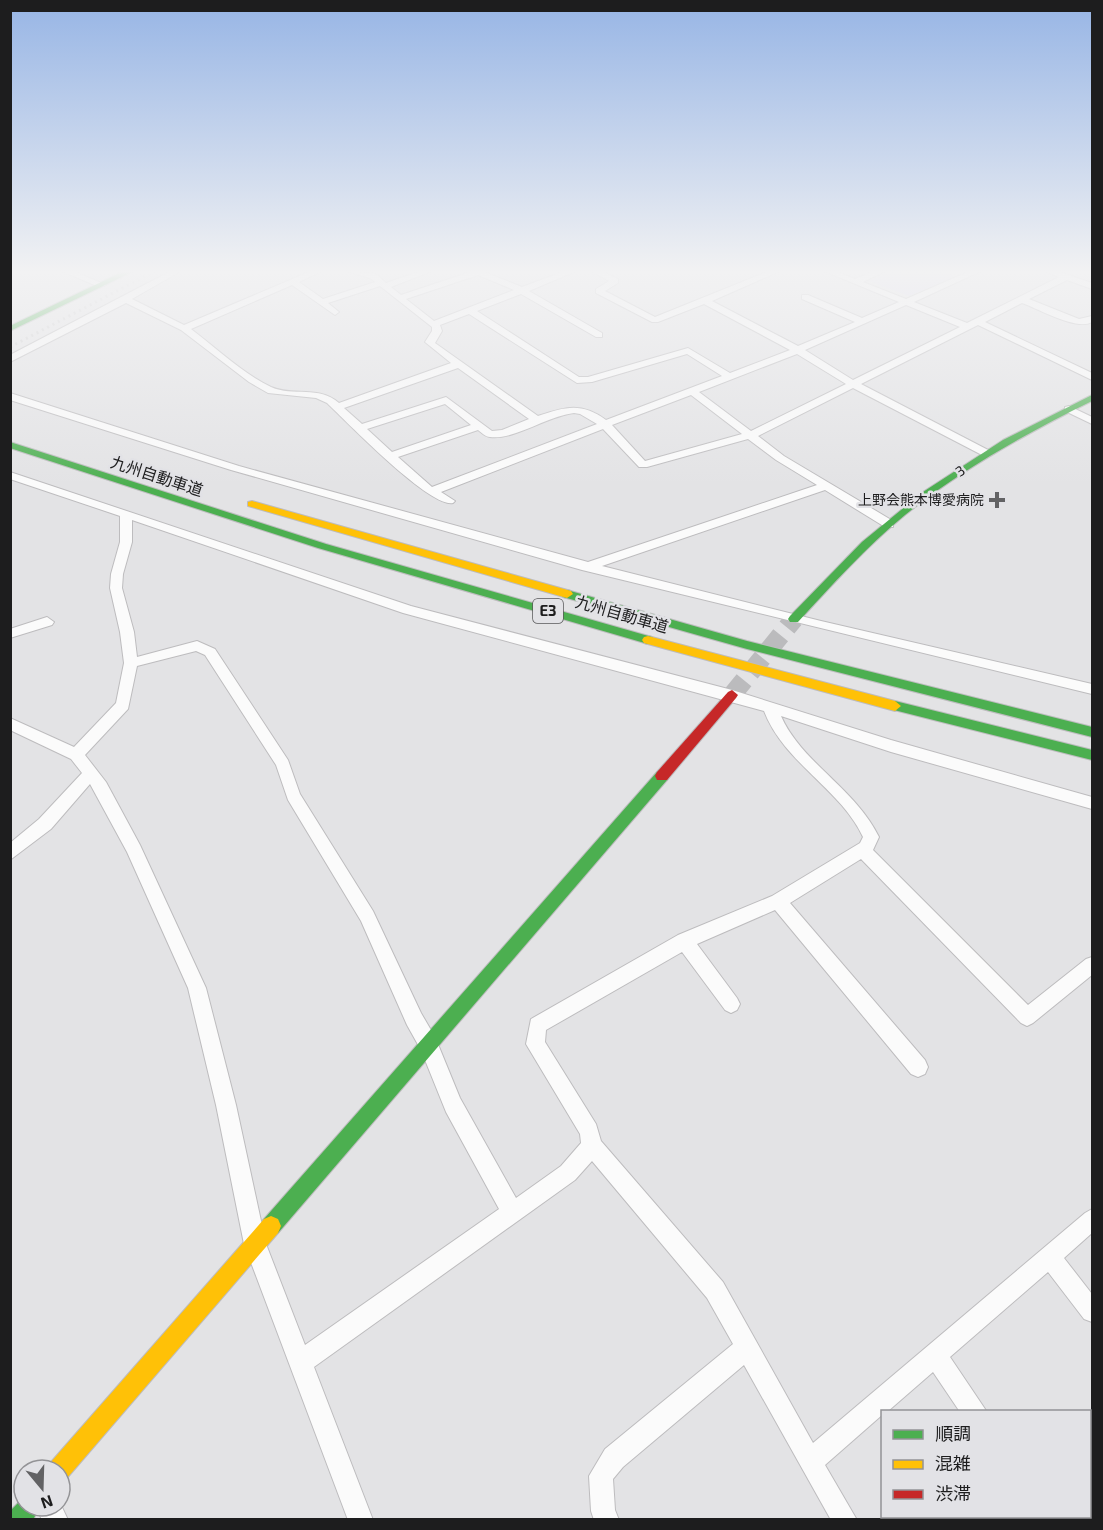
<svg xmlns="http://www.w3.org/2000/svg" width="1103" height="1530" font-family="'Exo 2','Noto Sans JP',sans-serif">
<rect width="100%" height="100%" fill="#e3e3e5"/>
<path fill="#dbd7f0" d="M891 271H940L955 277 909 296 869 281Z"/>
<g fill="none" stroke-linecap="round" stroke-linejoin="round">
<path stroke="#bbbbbd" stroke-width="19" stroke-dasharray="19 10" stroke-linecap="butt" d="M732 695 794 619"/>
<defs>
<path id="street" d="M62 271H73L106 285 99 287Z
M171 271H181L132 299 184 325 311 271H322L299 282 323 299 375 282 370 278 346 271 376 274 386 283 421 271H432L391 287 401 295 473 271H482L522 287 565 271H576L529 291 602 333V337H596L521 294 477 311 579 377H588L688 348 730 373 790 350 704 304 658 322H652L596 293V289L609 281 591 271H601L618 279V283L605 291 655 317 769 271H780L712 301 798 346 855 322 802 299V295H808L862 318 899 302 824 271H835L855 279 874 271H885L863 282 906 299 970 271H981L914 302 967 323 1059 277 1045 271H1057L1092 283V289L1067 280 1029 299 1079 319 1092 316V322C1077 331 1039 309 1022 303L985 322 1092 373V380L978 325 861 384 990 451V455H982L853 388 758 436 784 456 893 521V527H885L825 490 602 566 821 621 1092 684V694L582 570 231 470 10 400V393L239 466 588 562 817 485 776 460 748 439 647 467H639L603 429 441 492 455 501 453 503C430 508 347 422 327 403L316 398 268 393 249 382 181 330 126 303 10 362V355ZM478 275 514 290 434 321 406 299ZM292 285 335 315 339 312 328 303 380 286 432 327V331L425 342 451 363 339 403C319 385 293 397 271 387 242 373 216 348 191 329ZM906 305 960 327 853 380 805 350ZM469 314 577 383 592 382 687 354 722 376 606 420C581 402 566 407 538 416L435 343 442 331 440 325ZM797 354 846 384 751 431 699 392ZM458 368 529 419 502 430 492 431 446 397 362 424 344 408ZM691 395 742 434 645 461 612 425ZM445 404 471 425 392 452 367 429ZM574 413 580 414 597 424 432 487 398 457 478 430C481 432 485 437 490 437 515 440 547 416 574 413Z
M1069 406 1092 417V424L1065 411V407Z
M10 472 411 606 732 690 891 740 1092 797V809L891 752 781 716C801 762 855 788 879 837L873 850 1028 1005 1086 959 1092 957V975L1033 1023 1027 1026 1021 1023 861 859 790 903 925 1060 928 1067 925 1074 918 1077 911 1074 775 910 697 944 737 998 740 1004 737 1010 731 1013 725 1010 682 952 546 1030 545 1042 596 1124 601 1141 723 1282 813 1443 1085 1213 1092 1209V1233L1064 1258 1092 1294V1322L1084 1319 1048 1272 950 1357 987 1412H960L933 1372 887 1412H882V1415L825 1465 857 1520H831L744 1365 623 1467 613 1479 615 1510 619 1520H594L591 1511 589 1476 605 1449 733 1344 707 1298 592 1161 575 1180 314 1367 373 1520H348L244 1244 216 1105 188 988 127 852 90 784 51 829 10 860V843L39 819 82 773 71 759 10 730V718L74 747 116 703 124 663 120 632 110 588 111 574 120 542V516L10 479ZM132 520 403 613 764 711C784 763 840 788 863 837L860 843 772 896 678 935 531 1019 526 1044 580 1134 581 1143 561 1166 516 1198 460 1098 435 1037 421 1013 373 911 300 794 288 760 215 649 197 641 137 657 134 632 122 588 123 574 132 542ZM196 651 205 655 276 765 288 800 361 921 407 1025 421 1050 446 1112 499 1209 305 1345 266 1244 236 1105 206 988 140 845 106 782 85 755 128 709 137 666Z
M47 617 54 622 52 625 10 638V629Z
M60 1503 68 1520H42L36 1506H60Z
M1037 1516H1063L1064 1520H1038Z"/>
<path id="fast" d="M124 271H134L10 331V326Z
M1092 395V401C1027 433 962 469 905 515 866 547 832 585 798 622H790L788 619 790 616 862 542 923 492 1003 440Z
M10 442 326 544 652 637 654 640 648 644 318 548 10 448Z
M567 590 747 641 1092 727V737L747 649 563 597 561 594Z
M895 701 1092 750V760L890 709 889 706 890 703Z
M662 771 667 772 669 776 667 780 278 1233 271 1236 264 1233 261 1226 264 1219 657 772Z
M24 1497V1506H40L33 1520H10V1511Z"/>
<path id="slow" d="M252 501 571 591 573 594 567 598 248 506V502Z
M648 636 895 701 901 706 895 711 644 643 642 640 644 637Z
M271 1216 278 1219 281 1226 278 1233 67 1478 60 1481V1470H48L51 1462 264 1219Z"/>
<path id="jam" d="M732 690 738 695 736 698 667 780H657L655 776 657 772 728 692Z"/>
</defs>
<use href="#street" stroke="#bdbcbe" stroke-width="2"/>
<use href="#fast" stroke="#bdbcbe" stroke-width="2"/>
<use href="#slow" stroke="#bdbcbe" stroke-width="2"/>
<use href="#jam" stroke="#bdbcbe" stroke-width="2"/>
<use href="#street" fill="#fbfbfb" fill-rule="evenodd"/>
<use href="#fast" fill="#4caf50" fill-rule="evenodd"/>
<use href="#slow" fill="#ffc107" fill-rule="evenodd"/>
<use href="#jam" fill="#c62828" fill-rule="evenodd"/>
<path stroke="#cdcdce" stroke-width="3" stroke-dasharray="2 4" stroke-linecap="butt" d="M10 347 155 271"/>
</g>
<linearGradient id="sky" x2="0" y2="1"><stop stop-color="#97b5e5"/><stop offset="0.56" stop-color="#f2f2f3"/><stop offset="1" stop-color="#f2f2f3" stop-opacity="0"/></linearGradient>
<rect width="1103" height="485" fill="url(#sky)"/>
<path fill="#626264" stroke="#e2e2e6" stroke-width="2" d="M994 491h6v6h6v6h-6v6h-6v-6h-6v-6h6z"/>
<g text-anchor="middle" stroke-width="5" stroke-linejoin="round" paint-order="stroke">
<g font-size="14" fill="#1d1d1e" stroke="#e2e2e6">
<text transform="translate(960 471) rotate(-35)" y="5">3</text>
</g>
<g font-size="14" fill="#1d1d1e" stroke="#e2e2e6" text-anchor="end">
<text x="984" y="505">上野会熊本博愛病院</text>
</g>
<rect fill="#e2e2e6" stroke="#58585a" stroke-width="1.5" x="533" y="599" width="30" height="24" rx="4.5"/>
<g font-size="15" font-weight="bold" fill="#1d1d1e">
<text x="548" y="616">E3</text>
</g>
<g font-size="16" fill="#1d1d1e" stroke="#e2e2e6">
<text transform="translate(157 476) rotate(18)" y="6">九州自動車道</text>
<text transform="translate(622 614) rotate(16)" y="6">九州自動車道</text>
</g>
</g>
<rect width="1103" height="1530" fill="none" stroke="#1d1d1e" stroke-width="24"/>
<rect x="881" y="1410" width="210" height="108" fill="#e2e2e6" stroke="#939396" stroke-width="1.5"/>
<rect x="893" y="1430" width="30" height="9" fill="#4caf50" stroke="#939396" stroke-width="1.5"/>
<text x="935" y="1440" font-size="18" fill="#1d1d1e">順調</text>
<rect x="893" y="1460" width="30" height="9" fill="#ffc107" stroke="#939396" stroke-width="1.5"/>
<text x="935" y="1470" font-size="18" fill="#1d1d1e">混雑</text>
<rect x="893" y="1490" width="30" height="9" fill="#c62828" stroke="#939396" stroke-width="1.5"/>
<text x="935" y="1500" font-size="18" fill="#1d1d1e">渋滞</text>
<g transform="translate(42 1488) rotate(161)"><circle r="28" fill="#e2e2e6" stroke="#939396" stroke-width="1.5"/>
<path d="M0-4.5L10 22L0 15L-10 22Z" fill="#626264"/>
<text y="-9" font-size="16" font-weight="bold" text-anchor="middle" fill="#1d1d1e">N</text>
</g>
</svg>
